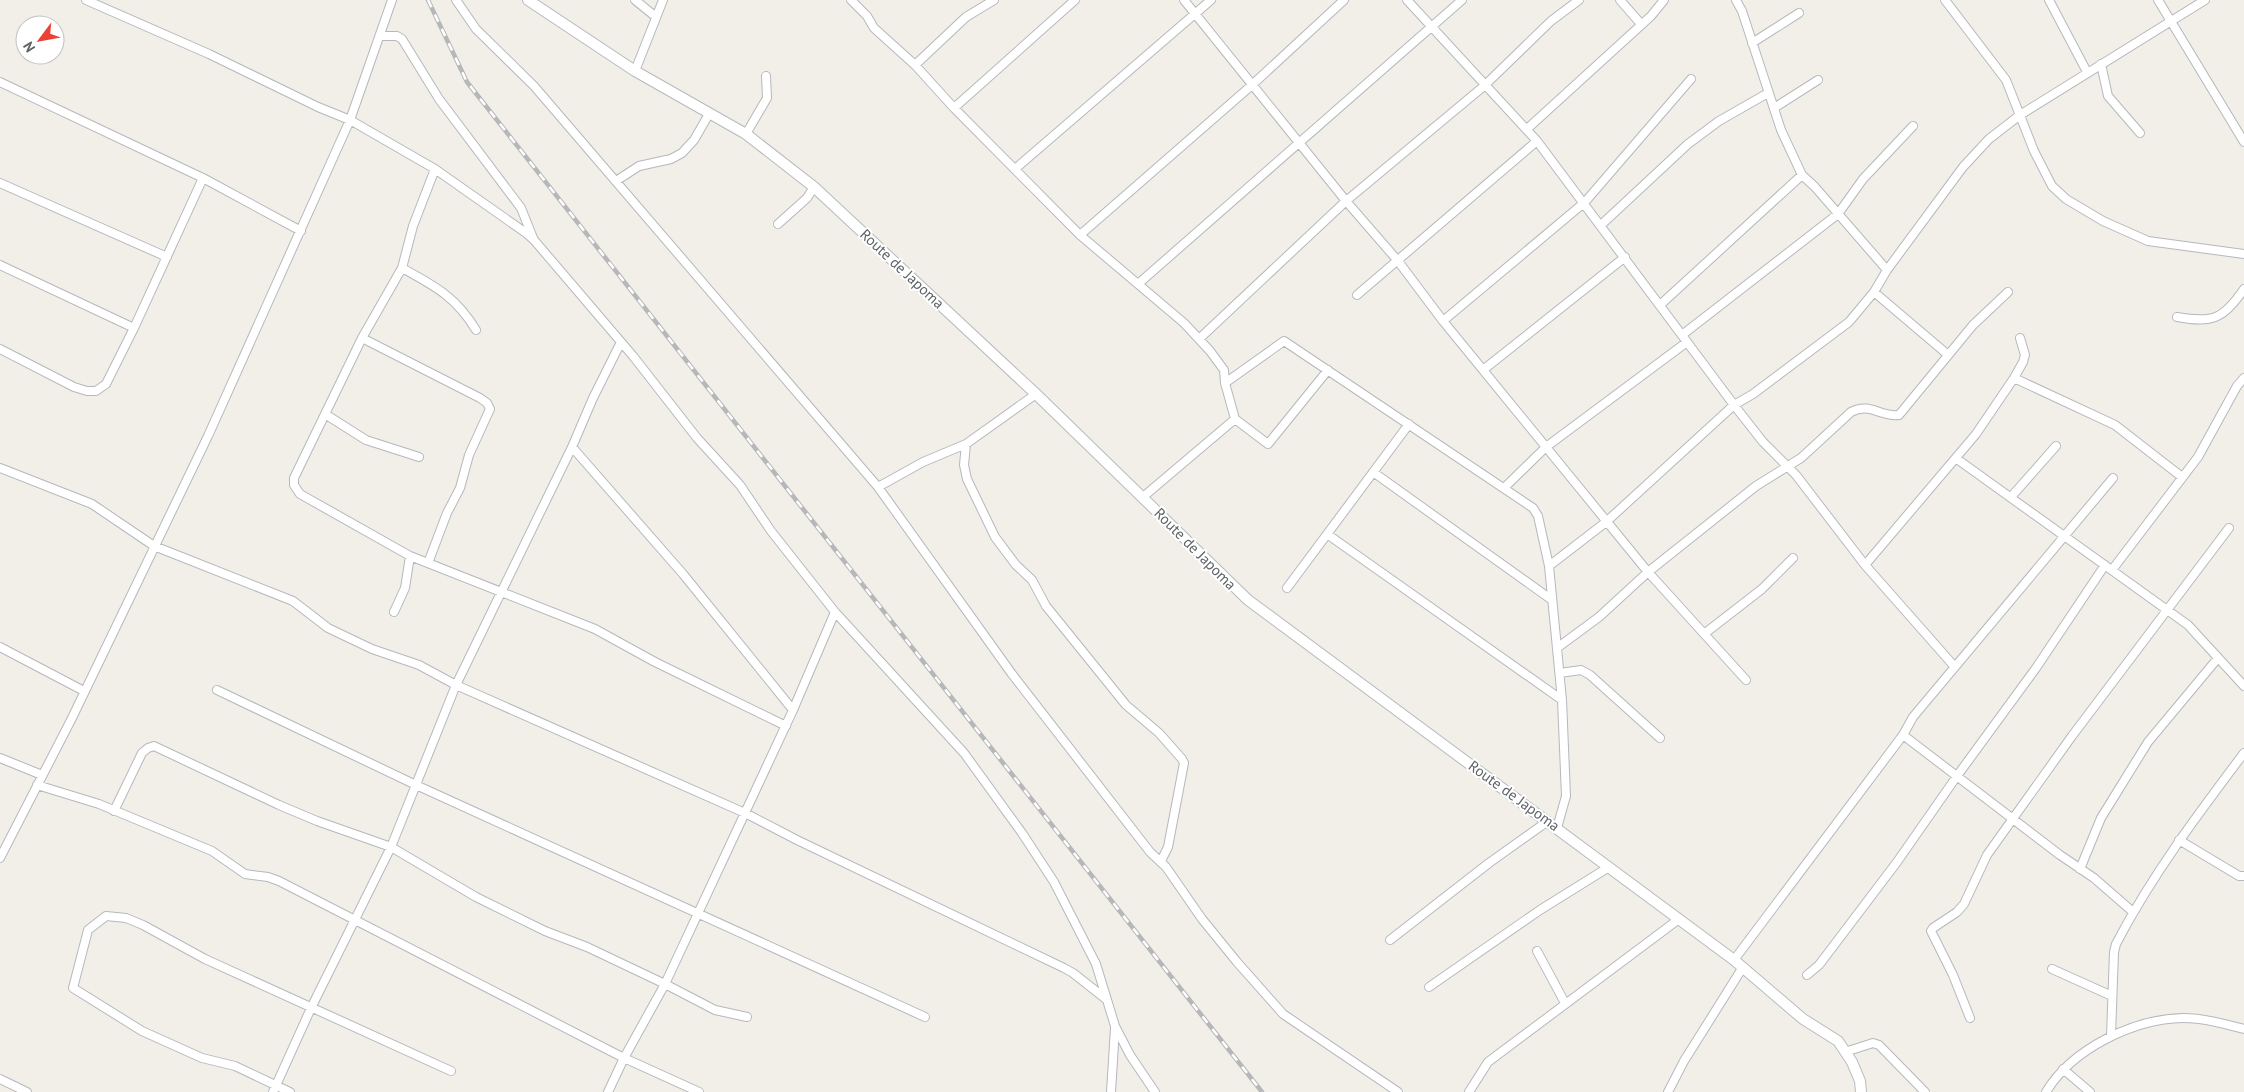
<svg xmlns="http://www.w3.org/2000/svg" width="2244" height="1092" font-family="'PT Sans',sans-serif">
<rect width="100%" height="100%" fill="#f1efe8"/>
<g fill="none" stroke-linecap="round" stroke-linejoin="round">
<defs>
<path id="street" d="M86 0 209 54 318 107 350 120 435 169 526 233 534 240 633 356 697 438 740 485 771 531 835 612 964 753 1022 833 1054 882 1096 964 1115 1026 1130 1055 1155 1092
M456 0 476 29 534 86 878 487 1012 674 1150 852 1166 867 1202 919 1237 962 1283 1014 1398 1092
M635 0 656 17
M851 0 867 16 874 28 915 65 954 108 1080 235 1184 323 1210 351 1224 370 1225 383 1235 419 1268 444 1328 370
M1184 0 1346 201 1398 261 1443 321 1648 572 1746 680
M1407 0 1537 141 1734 405 1763 442 1796 475 1865 565 1954 666
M1620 0 1641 24
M1736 0 1742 11 1781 130 1802 175 1815 187 1887 270
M1945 0 2006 80 2034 151 2052 186 2066 199 2103 221 2148 241 2244 254
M2049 0 2087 72
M2158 0 2244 142
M380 36H397L402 39 439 99 521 208 533 238
M1752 43 1799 13
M2101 64 2108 96 2140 133
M915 65 966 17 994 0
M635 71 663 0
M0 82 203 178 301 231
M954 108 1075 0
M1774 108 1818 80
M1527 129 1651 16 1664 0
M746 134 767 98 766 76
M435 169 413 226 402 268 362 338 294 478V485L300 494 410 556 595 629 655 662 786 726
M1015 169 1211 0
M616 181 639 166 671 159 682 153 694 140 709 114
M0 183 167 257
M778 224 807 198 814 187
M1601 225 1688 144 1719 121 1768 93
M1080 235 1252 85 1344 0
M0 265 134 328
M402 268C435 286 456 297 476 330
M1138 284 1462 0
M1874 292 1947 354
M1357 295 1537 141
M1660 305 1802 175
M2177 317C2212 323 2223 320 2244 289
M1443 321 1585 202 1691 79
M1682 335 1838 214 1863 179 1913 126
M362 338 480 398 487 403 490 409 469 455 460 488 447 513 428 563
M1199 339 1346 201 1484 86 1551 21 1579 0
M0 349 74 387 87 391H96L106 384 134 328 203 178
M1483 370 1625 257
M2014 378 2115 425 2182 477
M1225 383 1284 341 1533 508 1538 516 1549 566 1562 700 1566 796 1557 828
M325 414 366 440 419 457
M966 444 964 465 967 479 995 537 1016 565 1032 580 1046 606 1126 705 1159 733 1182 759 1184 763 1168 847 1161 861
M572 447 683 574 793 710
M1957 459 2188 625 2244 686
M0 468 92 504 154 546 293 601 328 628 372 649 419 665 456 685 745 813 797 840 1064 968 1073 973 1106 999
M1373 472 1552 600
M878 487 923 462 966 444 1036 394
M1504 488 1546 447 1687 342
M1143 497 1235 419
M2011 497 2056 446
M1327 534 1562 700
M1865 565 1976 434 2014 378 2023 362 2025 355 2020 338
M1549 566 1606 522 1734 405 1753 394 1849 322 1874 292 1887 270 1963 167 1989 139 2020 115 2205 0
M2112 570 2198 457 2237 386 2244 378
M1287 588 1409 424
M394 612 405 588 410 556
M1704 634 1762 589 1793 558
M0 647 84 691
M1557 648 1599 617 1648 572 1756 486 1801 458 1851 412C1870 402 1880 417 1899 415L1973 325 2008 292
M1560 673 1581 670 1590 675 1660 738
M217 690 416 785 925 1017
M1903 735 2060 855 2094 878 2133 912
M0 758 42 775
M37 785 99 804 212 851 245 874 268 877 279 881 624 1058 699 1092
M114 811 142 753 148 748 154 746 279 805 317 821 391 847 476 897 545 931 587 947 665 984 715 1010 747 1017
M2179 840 2239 876H2244
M0 858 72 718 208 436 350 120 392 0
M2080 869 2101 818 2148 742 2218 658
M1390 940 1489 863 1548 821
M1537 951 1565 1003
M1734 960 1903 735 1913 717 2113 478
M2052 969 2112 996
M1807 975 1819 965 1897 862 1957 776 2036 668 2105 565
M1429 987 1540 910 1609 867
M1970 1018 1953 975 1931 931 1933 928 1957 912 1964 904 1987 855 2072 736 2229 528
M2111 1036 2114 952 2116 944C2152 875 2198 814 2244 753
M1845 1052 1873 1043 1879 1045 1925 1092
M2063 1069 2090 1092
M0 1079 27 1092
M273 1092 312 1006 391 847 456 685 572 447 593 398 621 342
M290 1092 235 1066 202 1058 142 1031 73 988 88 930 106 916 126 918 143 925 205 959 451 1071
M608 1092 624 1058 665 984 793 710 835 612
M1111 1092 1115 1028
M1469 1092 1488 1062 1679 919
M1668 1092 1684 1061 1743 967
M2046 1092C2072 1049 2133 1019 2183 1018 2203 1018 2225 1024 2244 1029"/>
<path id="secondary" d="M528 0 635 71 746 134 814 187 1036 394 1248 600 1734 960 1803 1019 1838 1041 1852 1062 1860 1081 1861 1092"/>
</defs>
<use href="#street" stroke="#b5b8bc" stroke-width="10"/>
<use href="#secondary" stroke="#b6babf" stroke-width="12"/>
<use href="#street" stroke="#fff" stroke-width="8"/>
<use href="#secondary" stroke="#fff" stroke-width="10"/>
<defs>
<path id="rail" d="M428 0 467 82 1262 1092"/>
</defs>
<use href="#rail" stroke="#b6b7b8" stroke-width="4.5"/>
<use href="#rail" stroke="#fff" stroke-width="2.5" stroke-dasharray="8" stroke-linecap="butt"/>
</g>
<g text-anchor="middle" stroke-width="4" stroke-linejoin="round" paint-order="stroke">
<g font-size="15" fill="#5f6368" stroke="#fff">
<text transform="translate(902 269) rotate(43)" y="5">Route de Japoma</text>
<text transform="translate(1195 549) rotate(45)" y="5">Route de Japoma</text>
<text transform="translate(1514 796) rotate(36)" y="5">Route de Japoma</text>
</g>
</g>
<g transform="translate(40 40) rotate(238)"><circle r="24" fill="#ffffff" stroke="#bfc1c3"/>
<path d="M0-4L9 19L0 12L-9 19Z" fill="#ea4335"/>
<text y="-8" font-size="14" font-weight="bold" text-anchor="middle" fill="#5f6368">N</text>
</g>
</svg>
